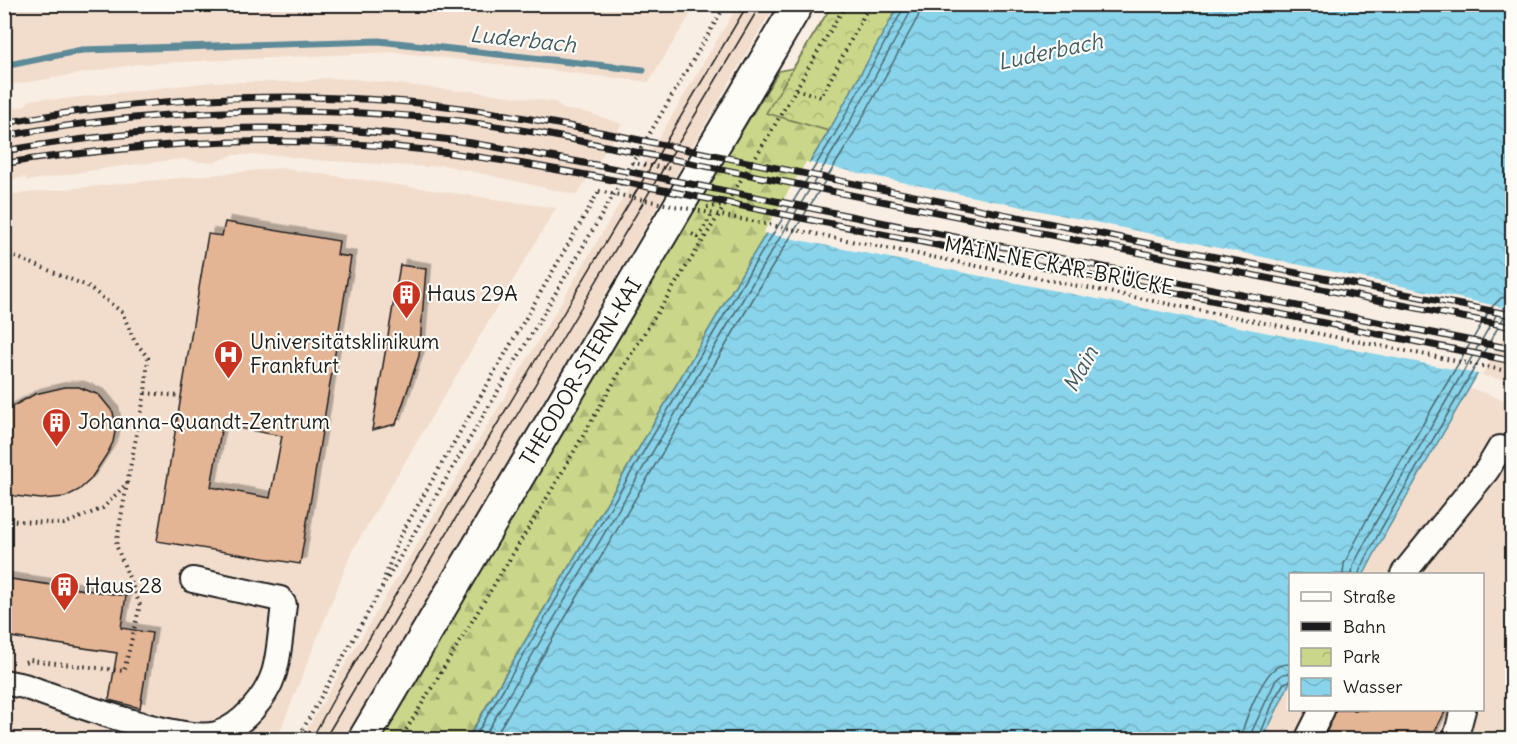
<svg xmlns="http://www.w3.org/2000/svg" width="1517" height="744" font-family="Delius,sans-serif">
<defs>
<pattern id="forest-firs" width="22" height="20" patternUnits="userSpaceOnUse" patternTransform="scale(1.5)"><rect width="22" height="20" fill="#cad68a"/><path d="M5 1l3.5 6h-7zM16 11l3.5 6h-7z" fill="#adb776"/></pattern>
<pattern id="park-crowns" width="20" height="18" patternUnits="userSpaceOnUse" patternTransform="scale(1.5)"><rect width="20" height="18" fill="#cad68a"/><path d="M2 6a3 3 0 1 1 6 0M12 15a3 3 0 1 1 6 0" fill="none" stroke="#adb776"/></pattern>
<pattern id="water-waves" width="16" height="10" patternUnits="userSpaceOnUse" patternTransform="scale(1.5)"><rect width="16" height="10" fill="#89d4ea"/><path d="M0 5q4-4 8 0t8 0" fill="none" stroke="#76b5c8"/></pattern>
<filter id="shadow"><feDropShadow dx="5.5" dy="-5.5" stdDeviation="0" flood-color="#0004"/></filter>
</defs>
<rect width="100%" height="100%" fill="#f8eee3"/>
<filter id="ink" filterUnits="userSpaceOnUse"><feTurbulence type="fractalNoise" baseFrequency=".0167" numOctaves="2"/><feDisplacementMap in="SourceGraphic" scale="12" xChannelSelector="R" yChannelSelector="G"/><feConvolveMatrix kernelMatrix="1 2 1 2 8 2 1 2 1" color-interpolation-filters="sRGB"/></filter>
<g filter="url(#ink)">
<path fill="#f2ddcc" d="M5 4H696V5L649 82 395 52 138 64 5 86Z
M738 5H775L345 739H301Z
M323 78 352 79 460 91H472L555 102 563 109 589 113 622 124 577 195 443 165 426 167 314 160 278 155H233L215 162H200L182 159 114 167 27 181 25 177 5 181V108L23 107 30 100 47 98 55 100 212 82H303Z
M280 168 556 208 352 551 277 739 5 740V195Z
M1508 308 1512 309V381L1479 375Z
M1470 388 1512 403V739L1263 740 1290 682V710H1482V574H1364L1386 532Z"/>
<path fill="url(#forest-firs)" stroke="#737953" stroke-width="1.5" d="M832 5H899L829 131 747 265 467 739 381 740 684 225 779 71 793 68Z"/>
<path fill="url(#park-crowns)" stroke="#737953" stroke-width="1.5" d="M832 5H899L829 131 766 113Z"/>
<path fill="url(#water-waves)" stroke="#5d8a98" stroke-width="1.5" d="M899 5H1512V314L1386 532 1364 574H1290V682L1263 739 467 740 747 265 829 131Z"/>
<path fill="#f8eee3" d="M806 162 1512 309V321L1482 375 763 233Z"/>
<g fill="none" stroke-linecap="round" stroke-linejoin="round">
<path stroke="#48666e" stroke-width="1.5" d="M1343 574 1344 564 1366 521 1491 308 1501 298 1512 296
M1352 574 1353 566 1374 525 1498 312 1505 307 1512 305
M1359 574 1360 570 1381 529 1504 317 1512 313
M473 740 752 268 835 134 903 9 904 4
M482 740 759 272 841 138 910 13 911 4
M493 740 766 277 849 142 918 17 921 4
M1241 740C1242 724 1261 681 1273 670 1278 665 1284 664 1290 664
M1250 740 1252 731 1276 680 1283 674 1290 673
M1258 740 1275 698 1284 683 1290 681"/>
<path stroke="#5d8a98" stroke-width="7" d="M4 66 82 50 379 41 643 70"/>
</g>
<path fill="#e4b595" stroke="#1c1c1c" stroke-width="1.5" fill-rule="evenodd" filter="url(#shadow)" d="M225 222 339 241 337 255 351 257 300 564 157 541 208 234 222 236ZM222 425 282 436 270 498 211 487Z
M400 265 426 269 419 356 396 424 372 430Z
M65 387H79L99 395 113 412 116 427 113 442 107 454 90 480 79 490 65 497 41 499 15 496 4 492V411L35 394Z
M4 578 126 596 121 628 152 633 140 708 109 700 117 653 4 636Z
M1336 710H1446L1430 740H1323Z"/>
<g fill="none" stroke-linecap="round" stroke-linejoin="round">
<defs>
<path id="minor" d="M1403 574 1487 470 1500 448
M4 682 24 686C64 700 180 744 217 734 242 726 266 698 274 673 280 653 281 626 284 605L280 599 193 580
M1307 740 1322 710
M1455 740 1463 710"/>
<path id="major" d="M363 740 798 4"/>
</defs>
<use href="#minor" stroke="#1c1c1c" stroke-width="28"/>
<use href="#major" stroke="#1c1c1c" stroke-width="34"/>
<path stroke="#1c1c1c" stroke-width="4" stroke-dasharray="1.5 4.5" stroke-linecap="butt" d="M796 89 821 97 870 4
M632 163 672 169
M707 207 723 206
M692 234 698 237 713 213
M4 252 87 286 122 312 134 340 148 358 145 393 127 483 103 508 64 524 4 520
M145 393 180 396
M383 582 399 538 599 191
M25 662 30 660 124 671 140 605 116 545 127 484
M297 740 380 591 726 4
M400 740 557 481 618 375 763 145 846 4"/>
<use href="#minor" stroke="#fdfcf7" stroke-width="24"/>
<use href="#major" stroke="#fdfcf7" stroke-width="30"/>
<path stroke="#1c1c1c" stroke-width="1.5" d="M311 740 338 691 748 4
M324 740 761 4"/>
<defs>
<path id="rail" d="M4 123C136 99 275 91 408 102 478 108 547 122 615 135L1180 250 1512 315
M4 136C142 111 284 105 423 117 462 120 501 127 540 133L1512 327
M4 151C152 125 304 121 452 140 500 147 548 157 596 165L1512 349
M4 164C37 157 70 155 104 151 211 139 318 138 426 150 560 166 694 197 827 223 1055 268 1284 315 1512 361"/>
</defs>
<use href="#rail" stroke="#1c1c1c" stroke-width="7"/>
<use href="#rail" stroke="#fdfcf7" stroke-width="4.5" stroke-dasharray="14" stroke-linecap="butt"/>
<path stroke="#1c1c1c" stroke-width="4" stroke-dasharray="1.5 4.5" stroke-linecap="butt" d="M599 191 1512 372"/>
</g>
</g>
<defs>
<symbol id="building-pin" viewBox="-11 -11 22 30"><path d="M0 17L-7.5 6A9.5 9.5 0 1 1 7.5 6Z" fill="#c8321e" stroke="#fdfcf7"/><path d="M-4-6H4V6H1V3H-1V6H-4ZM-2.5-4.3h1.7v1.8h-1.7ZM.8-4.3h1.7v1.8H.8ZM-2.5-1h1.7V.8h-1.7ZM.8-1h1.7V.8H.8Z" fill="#fff"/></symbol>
<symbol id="hospital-pin" viewBox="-11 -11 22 30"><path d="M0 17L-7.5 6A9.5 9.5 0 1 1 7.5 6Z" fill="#c8321e" stroke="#fdfcf7"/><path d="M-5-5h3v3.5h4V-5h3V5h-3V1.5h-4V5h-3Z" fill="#fff"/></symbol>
</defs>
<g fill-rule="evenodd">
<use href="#building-pin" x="390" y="278" width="33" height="45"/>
<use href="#hospital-pin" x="212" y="338" width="33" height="45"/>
<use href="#building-pin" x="40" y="406" width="33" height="45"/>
<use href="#building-pin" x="48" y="570" width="33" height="45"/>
</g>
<g text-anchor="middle" stroke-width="4.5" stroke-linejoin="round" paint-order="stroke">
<g font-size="21" fill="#1c1c1c" stroke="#fdfcf7">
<text transform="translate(1059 266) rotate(11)" y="7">MAIN-NECKAR-BRÜCKE</text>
<text transform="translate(581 372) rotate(-59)" y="7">THEODOR-STERN-KAI</text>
</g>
<g font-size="21" fill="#1c1c1c" stroke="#fdfcf7" text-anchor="start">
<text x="427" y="301">Haus 29A</text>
<text x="250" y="349">Universitätsklinikum<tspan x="250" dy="24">Frankfurt</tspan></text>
<text x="78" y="429">Johanna-Quandt-Zentrum</text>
<text x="85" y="593">Haus 28</text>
</g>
<g font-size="22" font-style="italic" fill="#425c64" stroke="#fdfcf7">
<text transform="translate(523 39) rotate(6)" y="8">Luderbach</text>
<text transform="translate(1050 51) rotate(-12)" y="8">Luderbach</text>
<text transform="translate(1080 369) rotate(-61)" y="8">Main</text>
</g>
</g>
<rect width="1517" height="744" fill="none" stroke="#fdfcf7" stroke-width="24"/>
<rect x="12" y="12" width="1493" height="720" fill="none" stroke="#1c1c1c" stroke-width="2" filter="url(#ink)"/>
<rect x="1289" y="573" width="195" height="138" fill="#fdfcf7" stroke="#a3a29f" stroke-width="1.5"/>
<rect x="1301" y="592" width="30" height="9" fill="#fdfcf7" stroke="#a3a29f" stroke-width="1.5"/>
<text x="1343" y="603" font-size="18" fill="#1c1c1c">Straße</text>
<rect x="1301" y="622" width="30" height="9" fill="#1c1c1c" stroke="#a3a29f" stroke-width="1.5"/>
<text x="1343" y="633" font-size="18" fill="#1c1c1c">Bahn</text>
<rect x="1301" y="648" width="30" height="18" fill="url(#park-crowns)" stroke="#a3a29f" stroke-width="1.5"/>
<text x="1343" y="663" font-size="18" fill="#1c1c1c">Park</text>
<rect x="1301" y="678" width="30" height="18" fill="url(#water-waves)" stroke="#a3a29f" stroke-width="1.5"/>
<text x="1343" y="693" font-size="18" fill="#1c1c1c">Wasser</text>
</svg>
